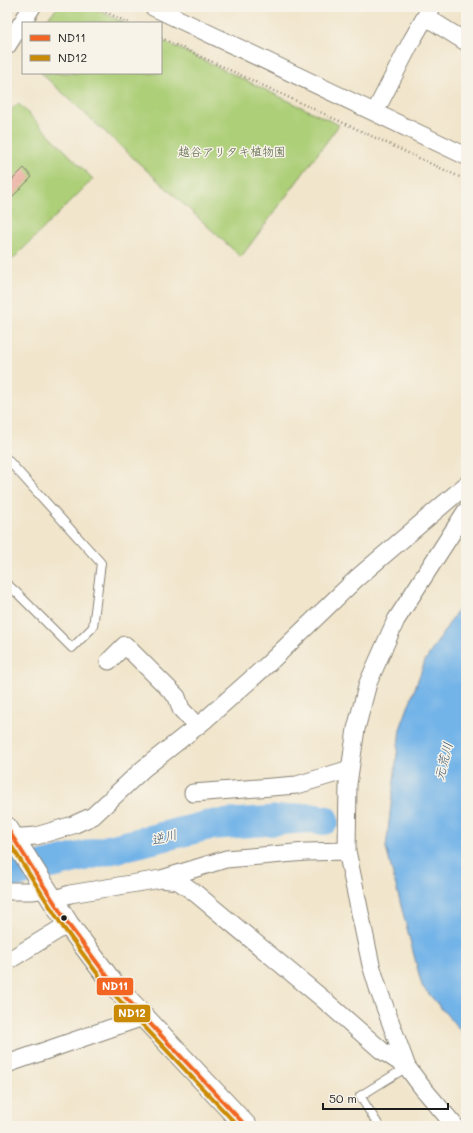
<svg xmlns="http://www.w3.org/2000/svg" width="473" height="1133" font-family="Mali,'Klee One',sans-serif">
<rect width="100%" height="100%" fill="#f7f3e8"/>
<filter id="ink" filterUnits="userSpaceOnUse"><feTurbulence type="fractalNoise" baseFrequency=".025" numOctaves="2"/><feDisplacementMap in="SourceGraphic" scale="8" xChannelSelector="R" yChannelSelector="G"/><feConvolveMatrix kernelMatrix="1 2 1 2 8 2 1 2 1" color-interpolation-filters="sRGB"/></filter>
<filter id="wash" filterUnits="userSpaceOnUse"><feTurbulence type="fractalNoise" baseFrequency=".012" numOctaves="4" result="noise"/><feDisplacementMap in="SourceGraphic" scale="16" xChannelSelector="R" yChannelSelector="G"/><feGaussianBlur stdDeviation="0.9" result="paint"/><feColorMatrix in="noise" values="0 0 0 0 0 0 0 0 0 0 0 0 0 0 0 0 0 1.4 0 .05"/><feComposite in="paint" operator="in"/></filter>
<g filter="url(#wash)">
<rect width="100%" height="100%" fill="#f1e5cb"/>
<path fill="#adcf78" stroke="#64764a" d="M58 7H91L125 23H43Z
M161 40 339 125 241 257 41 73H161Z
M18 103 93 179 7 265V114Z"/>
<path fill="#73b4e8" stroke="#486882" d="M466 597V1037L422 986 386 848 400 729 425 661Z"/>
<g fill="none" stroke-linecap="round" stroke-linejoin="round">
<path stroke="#73b4e8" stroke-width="30" d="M7 874H11L210 825 310 818 324 820"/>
</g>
<g id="blocks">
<path fill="#ebaa9e" d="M24 168 32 177 7 202V185Z"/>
</g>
</g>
<g filter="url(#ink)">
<use href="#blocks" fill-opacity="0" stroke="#868074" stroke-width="1"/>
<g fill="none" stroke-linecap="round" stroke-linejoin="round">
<defs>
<path id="service" d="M7 459 101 563 93 627 72 648 17 593 7 584
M379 1126 360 1096 407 1067"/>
<path id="minor" d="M153 7 466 156
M426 17 466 42
M7 46 32 7
M375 112 412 40 431 7
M109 661 125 645 177 697 181 709 197 726
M193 793 297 785 350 769
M7 838 36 836 73 825 93 816 143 769 205 720 267 665 357 578 466 485
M161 879 178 881 194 892 323 999 381 1050 407 1067
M7 891H32L46 889
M53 900 70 894 161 879 226 859 306 852 347 851
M11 959 68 924
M7 1064 143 1017
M455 1126 422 1087 407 1067 379 991 371 965 347 851 348 784 356 729 368 683 396 620 466 511"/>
<path id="tertiary" d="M7 828 68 924 113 984 246 1126"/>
</defs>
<use href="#service" stroke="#868074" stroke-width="10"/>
<use href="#minor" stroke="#868074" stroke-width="19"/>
<use href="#tertiary" stroke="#868074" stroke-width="23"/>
<path stroke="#868074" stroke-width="2.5" stroke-dasharray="1 3" stroke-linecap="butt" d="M95 7 129 23
M161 38 466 180"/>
<use href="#service" stroke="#fff" stroke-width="8"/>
<use href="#minor" stroke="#fff" stroke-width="17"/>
<use href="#tertiary" stroke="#fff" stroke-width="21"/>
<defs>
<path id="bus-1" d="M7 828 68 924 113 984 246 1126"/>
<path id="bus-2" d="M7 839 63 927 108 988 238 1126"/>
</defs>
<use href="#bus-1" stroke="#f7f3e8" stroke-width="7"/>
<use href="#bus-2" stroke="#f7f3e8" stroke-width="7"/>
<use href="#bus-1" stroke="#f26522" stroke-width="4"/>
<use href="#bus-2" stroke="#cb8a06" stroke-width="4"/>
</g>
</g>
<circle fill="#1c1c1c" stroke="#f7f3e8" stroke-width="1.5" cx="64" cy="918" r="3.5"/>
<g text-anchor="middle" stroke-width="3" stroke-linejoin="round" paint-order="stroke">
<g font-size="12" fill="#4f5b3c" stroke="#f7f3e8">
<text x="232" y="156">越谷アリタキ植物園</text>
</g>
<g font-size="13" font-style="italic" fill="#3f596e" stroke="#f7f3e8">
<text transform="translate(443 761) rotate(-76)" y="5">元荒川</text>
<text transform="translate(164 837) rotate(-14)" y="5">逆川</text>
</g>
</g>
<g stroke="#f7f3e8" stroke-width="1.5">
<rect x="96" y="977" width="38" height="19" rx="4" fill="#f26522"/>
<rect x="113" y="1004" width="38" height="19" rx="4" fill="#cb8a06"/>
</g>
<g font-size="11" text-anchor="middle" font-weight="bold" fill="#fff">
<text x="115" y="990">ND11</text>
<text x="132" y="1017">ND12</text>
</g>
<rect width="473" height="1133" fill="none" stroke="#f7f3e8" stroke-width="24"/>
<rect x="22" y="22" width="140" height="52" fill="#f7f3e8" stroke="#9f9d96"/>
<rect x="30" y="35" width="20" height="6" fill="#f26522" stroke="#9f9d96"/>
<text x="58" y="42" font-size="12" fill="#1c1c1c">ND11</text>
<rect x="30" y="55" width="20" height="6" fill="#cb8a06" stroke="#9f9d96"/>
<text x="58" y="62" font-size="12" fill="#1c1c1c">ND12</text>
<path d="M323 1103v6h125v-6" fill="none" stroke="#1c1c1c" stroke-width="2"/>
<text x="329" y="1103" font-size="12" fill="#1c1c1c" stroke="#f7f3e8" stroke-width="3" paint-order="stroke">50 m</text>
</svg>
